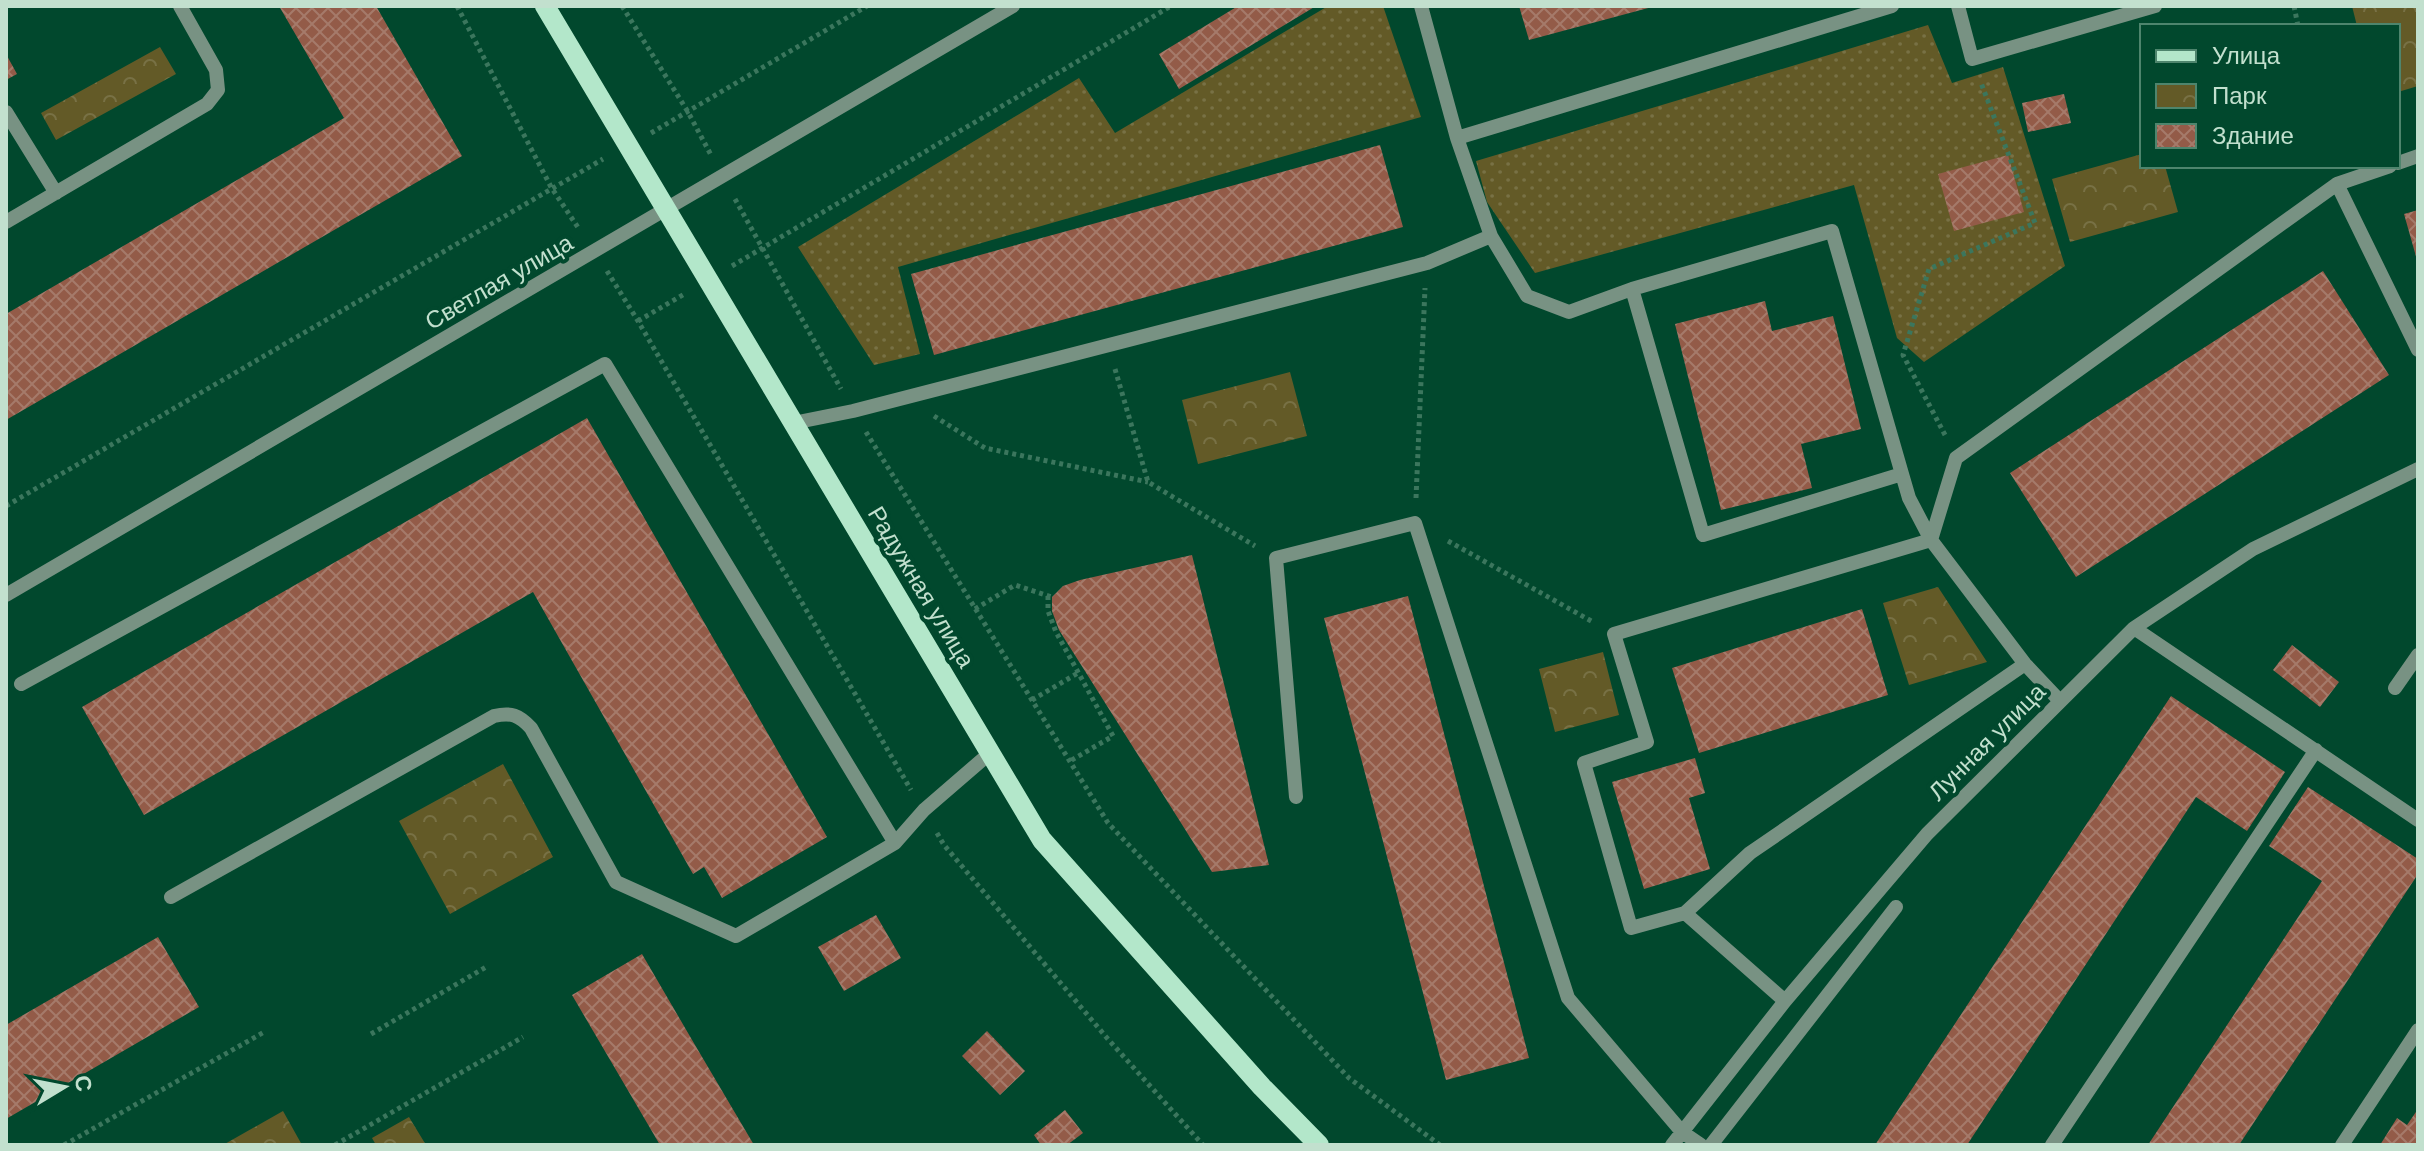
<svg xmlns="http://www.w3.org/2000/svg" width="2424" height="1151" font-family="Arial,sans-serif">
<defs>
<pattern id="grass-dots" width="8" height="8" patternUnits="userSpaceOnUse" patternTransform="scale(2)"><rect width="8" height="8" fill="#635a27"/><path d="M2 2h.1M6 6h.1" fill="none" stroke="#787145" stroke-width="1.8" stroke-linecap="round"/></pattern>
<pattern id="park-crowns" width="20" height="18" patternUnits="userSpaceOnUse" patternTransform="scale(2)"><rect width="20" height="18" fill="#635a27"/><path d="M2 6a3 3 0 1 1 6 0M12 15a3 3 0 1 1 6 0" fill="none" stroke="#787145"/></pattern>
<pattern id="building-cross-hatch" width="8" height="8" patternUnits="userSpaceOnUse" patternTransform="scale(2)"><rect width="8" height="8" fill="#935b48"/><path d="M0 0l8 8M0 8l8-8" fill="none" stroke="#a57a6a"/></pattern>
</defs>
<rect width="100%" height="100%" fill="#01482d"/>
<path fill="url(#grass-dots)" d="M1328 6H1383L1421 117 898 267 920 354 874 365 798 247 1079 78 1115 133Z
M1928 25 1952 83 2003 67 2065 266 1924 362 1897 338 1854 185 1535 273 1487 202 1476 161Z"/>
<path fill="url(#park-crowns)" d="M2352 6H2418V86L2398 92V26H2357Z
M160 47 176 74 56 140 41 113Z
M2142 154V166H2165L2178 212 2070 242 2052 179Z
M1290 372 1307 436 1198 464 1182 400Z
M1938 587 1987 662 1909 685 1883 603Z
M1603 652 1619 715 1555 732 1539 669Z
M503 764 553 857 450 914 399 821Z
M283 1111 302 1145H223Z
M409 1117 426 1145H376L372 1138Z"/>
<path fill="url(#building-cross-hatch)" d="M279 6H376L462 156 6 420V314L344 118Z
M1238 6H1316L1179 89 1159 54Z
M1519 6H1652V7L1529 40Z
M6 54 17 74 6 80Z
M2064 94 2071 123 2028 132 2022 103Z
M1380 145 1403 227 934 355 911 274Z
M2008 155 2024 212 1954 231 1938 174Z
M2418 210V260H2417L2404 214Z
M2323 271 2389 375 2076 577 2010 473Z
M1765 301 1772 331 1833 316 1861 429 1801 444 1812 488 1721 510 1675 324Z
M587 418 827 837 722 898 704 867 693 874 533 592 144 815 82 707Z
M1192 555 1269 865 1212 872 1059 630 1052 611V597L1063 586 1080 580Z
M1408 596 1529 1058 1446 1080 1324 618Z
M1862 609 1888 695 1699 753 1672 668Z
M2292 645 2339 682 2320 707 2273 670Z
M2171 696 2285 772 2247 831 2196 797 1967 1145H1875Z
M1695 758 1705 793 1689 798 1710 869 1644 889 1612 782Z
M2308 787 2418 859V874L2239 1145H2148L2322 881 2269 846Z
M876 915 901 958 844 991 818 947Z
M158 937 199 1007 6 1119V1025Z
M642 954 695 1045 754 1145H660L572 995Z
M987 1031 1025 1071 1000 1095 962 1056Z
M2418 1109V1145H2380L2397 1118 2407 1125Z
M1065 1110 1083 1133 1067 1145H1041L1034 1135Z"/>
<g fill="none" stroke-linecap="round" stroke-linejoin="round">
<path stroke="#3b765d" stroke-width="5" stroke-dasharray="4 4" stroke-linecap="butt" d="M457 6 551 187 579 229
M622 6 688 112 711 155
M2294 6 2298 26
M651 133 867 6
M735 199 841 389
M732 266 1171 6
M607 271 638 321 911 790
M638 321 686 293
M1115 369 1148 482 1255 546
M934 416 985 448 1148 482
M866 432 1108 823 1349 1078 1440 1145
M1945 435 1903 355 1929 269 2035 223 1981 83
M1416 498 1425 288
M6 506 603 159
M1448 541 1593 622
M1048 596V611L1056 632 1113 736 1070 761
M975 609 1015 585 1052 597
M1032 700 1078 673
M937 833 944 845 1107 1038 1203 1145
M371 1034 486 967
M64 1145 266 1031
M335 1145 523 1037"/>
<path stroke="#789283" stroke-width="14" d="M1958 6 1972 59 2155 6
M6 112 56 193
M1457 138 1892 6
M2398 163 2418 156
M2390 166 2337 184 2418 350
M6 222 207 104 218 90 216 70 180 6
M1491 236 1527 296 1569 312 1632 289
M793 423 853 411 1427 263 1491 236 1457 138 1421 6
M6 595 1013 6
M2134 628 2418 820
M21 684 605 364 895 843
M2395 688 2418 655
M2059 700 2025 664 1931 540 1956 458 2337 184
M1296 797 1276 558 1415 523 1568 998 1682 1132 1701 1145
M171 897 494 716C511 712 519 715 531 728L616 882 736 936 895 843 924 810 990 753
M1685 913 1750 853 2025 664
M1785 1001 1685 913 1631 928 1584 763 1647 742 1614 634 1931 540 1909 498 1902 474 1703 535 1632 289 1832 231 1902 474
M1672 1145 1785 1001 1927 834 2134 628 2253 549 2418 469
M1711 1145 1896 907
M2052 1145 2316 750
M2342 1145 2418 1030"/>
<path stroke="#b3e7ca" stroke-width="20" d="M545 6 1042 840 1262 1087 1319 1145"/>
</g>
<g text-anchor="middle" stroke-width="8" stroke-linejoin="round" paint-order="stroke">
<g font-size="24" fill="#c2e0ce" stroke="#01482d">
<text transform="translate(499 282) rotate(-30)" y="8">Светлая улица</text>
<text transform="translate(921 587) rotate(59)" y="8">Радужная улица</text>
<text transform="translate(1987 742) rotate(-45)" y="8">Лунная улица</text>
</g>
</g>
<rect width="2424" height="1151" fill="none" stroke="#c2e0ce" stroke-width="16"/>
<rect x="2140" y="24" width="260" height="144" fill="#01482d" stroke="#4e856d" stroke-width="2"/>
<rect x="2156" y="50" width="40" height="12" fill="#b3e7ca" stroke="#4e856d" stroke-width="2"/>
<text x="2212" y="64" font-size="24" fill="#c2e0ce">Улица</text>
<rect x="2156" y="84" width="40" height="24" fill="url(#park-crowns)" stroke="#4e856d" stroke-width="2"/>
<text x="2212" y="104" font-size="24" fill="#c2e0ce">Парк</text>
<rect x="2156" y="124" width="40" height="24" fill="url(#building-cross-hatch)" stroke="#4e856d" stroke-width="2"/>
<text x="2212" y="144" font-size="24" fill="#c2e0ce">Здание</text>
<g transform="translate(64 1087) rotate(80)" stroke="#01482d" stroke-width="6" paint-order="stroke">
<path d="M0-6L14 30L0 20L-14 30Z" fill="#c2e0ce"/>
<text y="-12" font-size="22" font-weight="bold" text-anchor="middle" fill="#c2e0ce">С</text>
</g>
</svg>
